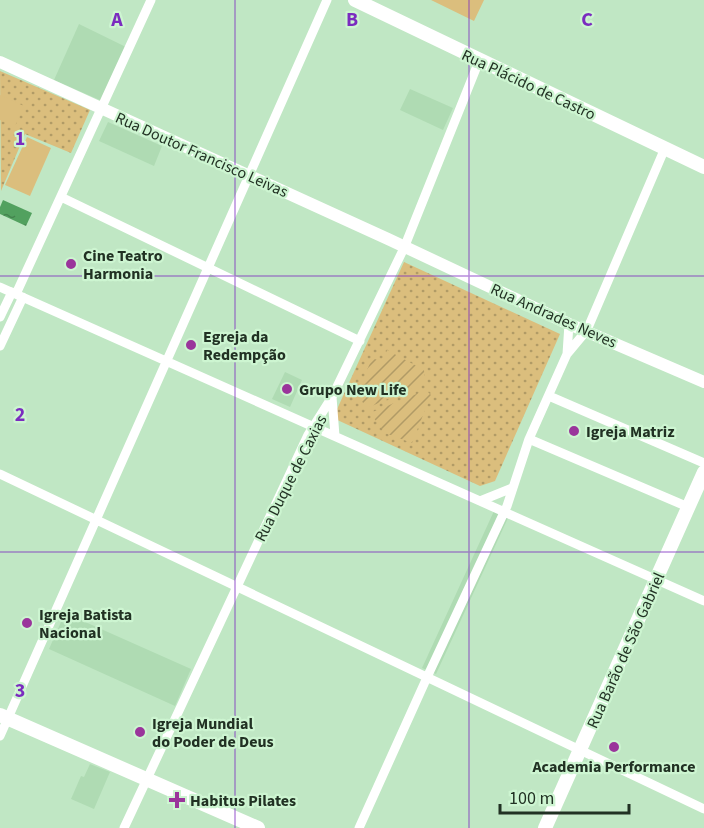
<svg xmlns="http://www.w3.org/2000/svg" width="704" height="828" font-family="'Source Sans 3',sans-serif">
<defs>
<pattern id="park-dots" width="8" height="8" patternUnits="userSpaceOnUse" patternTransform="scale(1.5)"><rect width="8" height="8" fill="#dbbe7d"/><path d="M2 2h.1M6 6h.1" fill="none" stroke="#b19b66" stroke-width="1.8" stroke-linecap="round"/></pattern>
<pattern id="garden-furrows" width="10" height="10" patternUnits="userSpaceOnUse" patternTransform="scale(1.5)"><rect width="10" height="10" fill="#dbbe7d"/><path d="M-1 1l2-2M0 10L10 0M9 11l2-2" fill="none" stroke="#b19b66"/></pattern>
<pattern id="water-ripples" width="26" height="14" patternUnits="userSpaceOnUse" patternTransform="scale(1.5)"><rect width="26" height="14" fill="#52a15f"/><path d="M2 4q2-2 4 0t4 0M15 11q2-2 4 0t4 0" fill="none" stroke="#44844e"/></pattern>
</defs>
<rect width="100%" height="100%" fill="#c0e7c4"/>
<path fill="#afdbb3" d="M79 24 126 47 102 101 54 80Z
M410 89 453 108 443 130 400 110Z
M108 122 162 146 154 166 99 141Z
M285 372 302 380 290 407 272 399Z
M494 511 508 518 436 674 422 668Z
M65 613 191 669 175 706 49 649Z
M90 764 110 772 94 809 71 799 81 776 84 777Z"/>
<path fill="url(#park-dots)" d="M0 71 90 110 71 153 25 134 1 191Z
M404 262 560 334 495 481 480 486 333 418Z"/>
<path fill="url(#garden-furrows)" d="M387 350 424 370 425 383 367 408 357 395 372 358 383 362Z
M426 390 431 395 412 443 385 433 370 413Z"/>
<path fill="#dbbe7d" d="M431 0H484L474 21Z
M0 95 24 106 15 126 0 120Z
M27 137 51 148 30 196 5 185Z"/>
<path fill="url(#water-ripples)" d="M3 200 32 213 26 226 0 214V207Z"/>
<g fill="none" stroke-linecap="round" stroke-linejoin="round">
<path stroke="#fff" stroke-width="9" d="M61 197 360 341
M0 287 704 601
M16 294 151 0
M0 317 12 292
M0 346 23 297
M567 354 569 324
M549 396 704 463
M332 397 335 436
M529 439 688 507
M0 474 704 809
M480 501 512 488
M0 736 327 0
M124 828 308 435 332 397 404 248 479 61
M359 828 429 673 507 506 529 439 567 354 587 330 665 148"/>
<path stroke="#fff" stroke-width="12" d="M0 62 388 239 569 324 704 382"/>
<path stroke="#fff" stroke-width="14" d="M355 0 704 167
M0 715 258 828
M545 828 704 472"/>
</g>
<path fill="none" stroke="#7b2cbf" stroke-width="1.5" stroke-opacity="0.55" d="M235 0V828M469 0V828M0 276H704M0 552H704"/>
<g fill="#9a359b" stroke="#cdf5d1" stroke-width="2">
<circle cx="71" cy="264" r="6"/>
<circle cx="191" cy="345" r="6"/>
<circle cx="287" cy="389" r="6"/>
<circle cx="574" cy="431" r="6"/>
<circle cx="27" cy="623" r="6"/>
<circle cx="140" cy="732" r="6"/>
<circle cx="614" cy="747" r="6"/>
<path d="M174 791h6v6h6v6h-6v6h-6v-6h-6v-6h6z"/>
</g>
<g text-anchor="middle" stroke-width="4.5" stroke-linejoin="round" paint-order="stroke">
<g font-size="16" fill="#213123" stroke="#cdf5d1">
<text transform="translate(529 84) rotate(25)" y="6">Rua Plácido de Castro</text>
<text transform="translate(202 154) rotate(24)" y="6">Rua Doutor Francisco Leivas</text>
<text transform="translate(554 315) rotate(24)" y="6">Rua Andrades Neves</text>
<text transform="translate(290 478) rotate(-63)" y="6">Rua Duque de Caxias</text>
<text transform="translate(625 650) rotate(-66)" y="6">Rua Barão de São Gabriel</text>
</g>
<g font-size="16" font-weight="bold" fill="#213123" stroke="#cdf5d1" text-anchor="start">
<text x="83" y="261">Cine Teatro<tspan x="83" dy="18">Harmonia</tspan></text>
<text x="203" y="342">Egreja da<tspan x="203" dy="18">Redempção</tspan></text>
<text x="299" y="395">Grupo New Life</text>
<text x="586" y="437">Igreja Matriz</text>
<text x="39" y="620">Igreja Batista<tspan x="39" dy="18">Nacional</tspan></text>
<text x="152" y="729">Igreja Mundial<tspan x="152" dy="18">do Poder de Deus</tspan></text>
<text x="614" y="772" text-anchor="middle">Academia Performance</text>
<text x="190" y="806">Habitus Pilates</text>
</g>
</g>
<g font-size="20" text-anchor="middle" font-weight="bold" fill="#7b2cbf" stroke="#cdf5d1" stroke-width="4.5" stroke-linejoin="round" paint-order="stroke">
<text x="117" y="26">A</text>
<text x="352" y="26">B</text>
<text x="587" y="26">C</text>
<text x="20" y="145">1</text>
<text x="20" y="421">2</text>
<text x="20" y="697">3</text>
</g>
<path d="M500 804v9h129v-9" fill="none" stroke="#213123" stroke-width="3"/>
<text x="509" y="804" font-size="18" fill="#213123" stroke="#cdf5d1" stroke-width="4.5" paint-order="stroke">100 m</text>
</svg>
